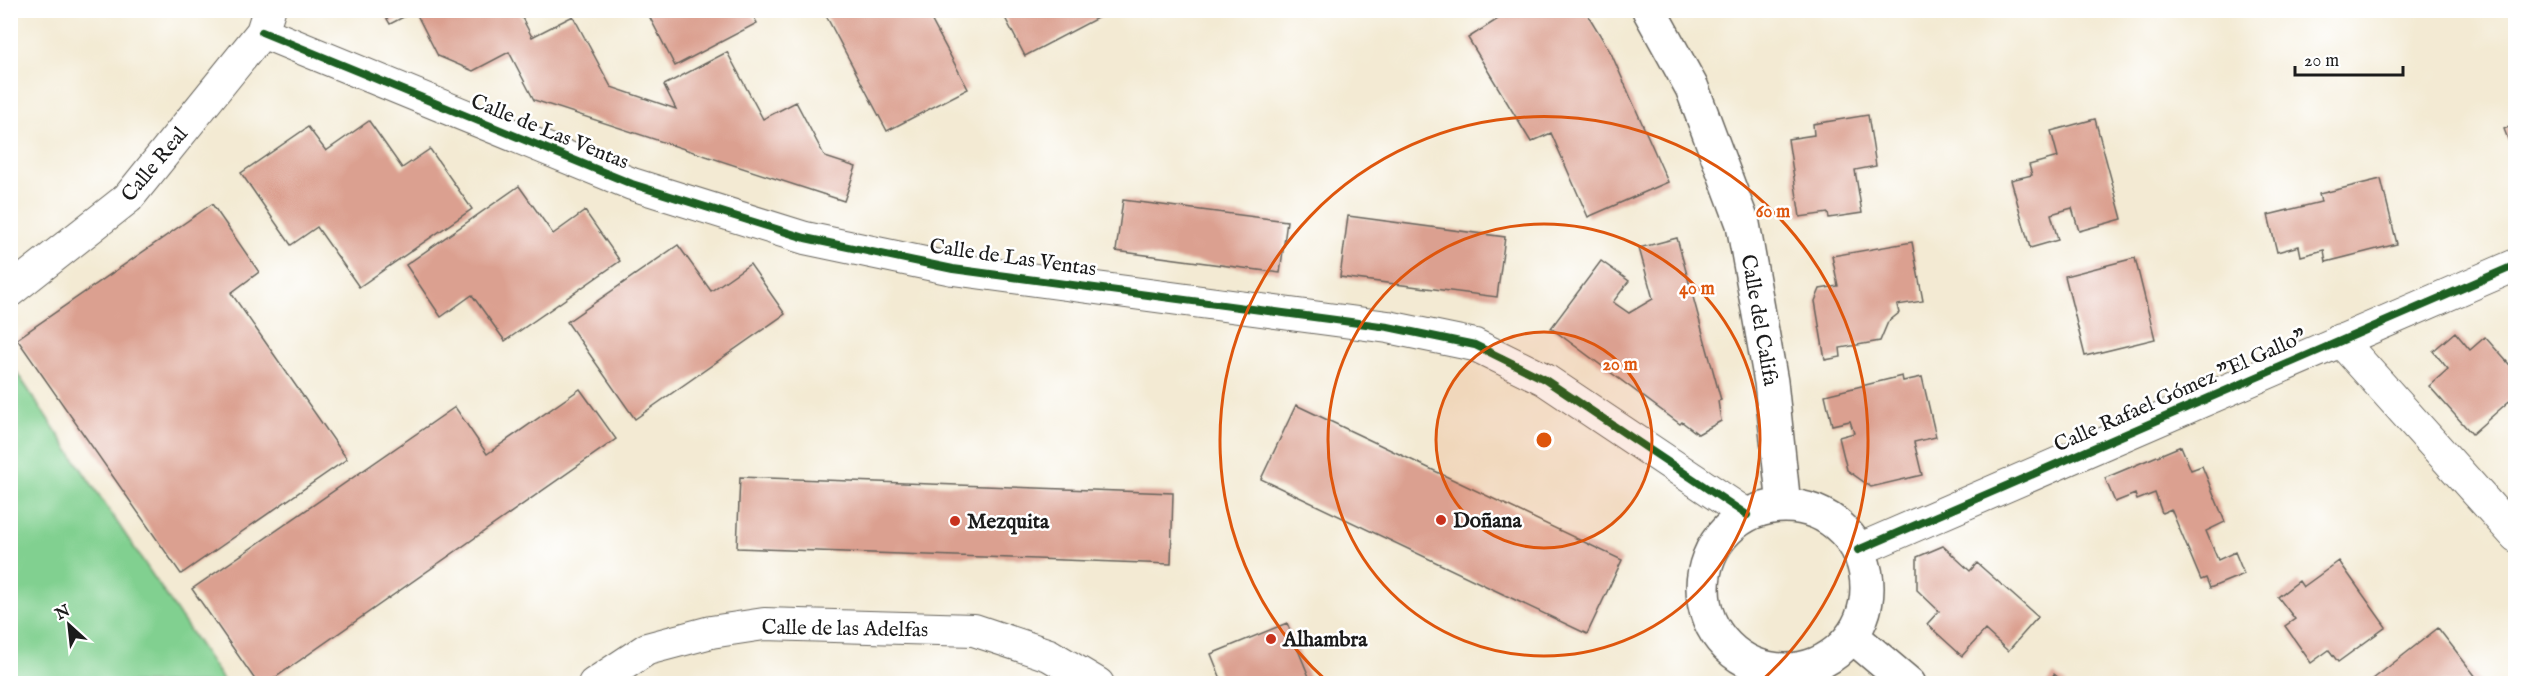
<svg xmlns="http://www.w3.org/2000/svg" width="2526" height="694" font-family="'IM FELL English',serif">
<rect width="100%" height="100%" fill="#fff"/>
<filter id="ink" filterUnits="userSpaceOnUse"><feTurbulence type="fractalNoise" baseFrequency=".0167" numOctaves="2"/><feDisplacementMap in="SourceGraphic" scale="12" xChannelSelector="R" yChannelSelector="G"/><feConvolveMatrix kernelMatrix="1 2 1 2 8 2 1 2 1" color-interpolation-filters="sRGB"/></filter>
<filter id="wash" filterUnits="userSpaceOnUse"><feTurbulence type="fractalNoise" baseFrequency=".008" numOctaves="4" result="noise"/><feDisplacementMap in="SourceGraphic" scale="24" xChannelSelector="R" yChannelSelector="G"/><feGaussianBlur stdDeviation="1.35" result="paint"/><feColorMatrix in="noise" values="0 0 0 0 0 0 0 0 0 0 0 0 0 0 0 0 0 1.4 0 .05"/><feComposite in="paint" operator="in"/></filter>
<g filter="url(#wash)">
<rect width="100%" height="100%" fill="#f3ead3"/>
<path fill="#81d090" stroke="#4e7656" stroke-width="1.5" d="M11 364 225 683H11Z"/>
<g id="blocks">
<path fill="#dba090" d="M382 10H518L532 37 573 16 611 87 676 109 664 85 727 52 763 119 796 102 825 157 856 167 844 201 534 100 509 52 473 71 438 56 415 11 390 24Z
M646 10H750L757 23 675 66Z
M823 10H926L968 89 887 131Z
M1001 10H1103L1105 14 1025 56Z
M1512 10H1585L1611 53 1668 182 1588 217 1551 133 1531 142 1468 38Z
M1868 115 1876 166 1855 170 1862 213 1829 218 1828 213 1800 217 1788 139 1814 135 1813 124Z
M2095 119 2122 219 2079 231 2072 208 2051 214 2058 240 2030 248 2011 180 2032 175 2029 165 2058 157 2051 131Z
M369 121 402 168 430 149 472 209 359 287 317 227 291 245 241 173 308 127 326 151Z
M2516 124V157H2515L2504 129Z
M2381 179 2397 244 2326 262 2324 250 2301 256 2299 246 2277 252 2268 215 2321 202 2319 194Z
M519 186 553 234 585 211 620 261 505 341 472 295 441 317 406 265Z
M1123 200 1287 221 1280 273 1116 251Z
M212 204 259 272 231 293 347 459 181 574 17 339Z
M1348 216 1505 237 1497 297 1340 277Z
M1677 238 1721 400 1718 401 1721 421 1698 434 1682 422 1680 424 1551 328 1601 261 1629 281 1613 302 1629 313 1653 299 1639 248Z
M1912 242 1923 301 1897 305 1899 313 1888 322 1880 341 1840 348 1841 357 1825 360 1815 301 1820 289 1838 286 1832 256Z
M678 245 711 291 750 264 785 314 635 419 567 322Z
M2135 258 2155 339 2085 356 2065 276Z
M2455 332 2470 350 2485 337 2516 372V395L2472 434 2429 386 2448 369 2433 351Z
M1902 376 1903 381 1922 377 1936 437 1914 442 1922 475 1871 487 1847 470 1839 437 1854 433 1850 421 1832 425 1825 395Z
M580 389 616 439 266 684H258L192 589 455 407 487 454Z
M1296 405 1622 560 1587 634 1261 479Z
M2181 446 2191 470 2202 466 2225 522 2206 531 2218 560 2235 552 2244 574 2210 588 2206 578 2201 580 2171 509 2162 513 2155 493 2137 500 2135 494 2115 502 2105 478Z
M740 477 1173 493 1171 564 737 548Z
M1943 546 1970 571 1977 563 2038 617 2008 651 1985 630 1962 656 1927 624 1939 611 1917 590V557Z
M2339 561 2386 627 2338 662 2329 650 2311 663 2285 626 2295 619 2278 597 2299 581 2303 587Z
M1287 623 1312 684H1223L1211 654Z
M2438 628 2480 682 2377 684 2373 679Z
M2054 674 2067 684H2047Z"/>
</g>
</g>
<g filter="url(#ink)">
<use href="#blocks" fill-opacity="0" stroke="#67645c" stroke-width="1.5"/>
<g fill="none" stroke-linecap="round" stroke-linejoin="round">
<defs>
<path id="street" d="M262 32 632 184 805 238 953 269 1388 327 1475 345 1544 379 1747 515
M10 291 128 198 262 32 269 10
M2340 340 2516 536
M1858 550 2516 265
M594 684 647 649 711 632 764 624 974 630 1049 655 1098 684"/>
<path id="secondary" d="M1649 10 1692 88 1743 224 1771 382 1784 506
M1703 588a82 82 0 1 1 164 0a82 82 0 1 1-164 0Z
M1852 636 1909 684"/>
</defs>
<use href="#street" stroke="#67645c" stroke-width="34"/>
<use href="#secondary" stroke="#67645c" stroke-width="36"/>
<use href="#street" stroke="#fff" stroke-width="32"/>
<use href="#secondary" stroke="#fff" stroke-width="33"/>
<defs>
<path id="cycleway" d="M262 32 632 184 805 238 953 269 1388 327 1475 345 1544 379 1747 515
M1858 550 2516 265"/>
</defs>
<use href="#cycleway" stroke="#fff" stroke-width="11"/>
<use href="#cycleway" stroke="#1b5e20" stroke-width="8"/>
</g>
</g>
<circle cx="1544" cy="440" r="108" fill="#de560d" fill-opacity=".12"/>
<g fill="none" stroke="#de560d" stroke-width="3">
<circle cx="1544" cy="440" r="108"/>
<circle cx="1544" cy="440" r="216"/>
<path d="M1329 683A324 324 0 1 1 1759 683"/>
</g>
<g fill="#c8321e" stroke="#fff" stroke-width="2">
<circle cx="1441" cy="520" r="6"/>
<circle cx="955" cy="521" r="6"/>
<circle cx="1271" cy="639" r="6"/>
</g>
<g text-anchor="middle" stroke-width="5" stroke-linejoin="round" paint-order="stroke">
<g font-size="21" fill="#1c1c1c" stroke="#fff">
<text transform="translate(550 131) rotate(22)" y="7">Calle de Las Ventas</text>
<text transform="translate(154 164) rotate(-50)" y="7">Calle Real</text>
<text transform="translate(1013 257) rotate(8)" y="7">Calle de Las Ventas</text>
<text transform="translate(1760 320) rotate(80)" y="7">Calle del Califa</text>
<text transform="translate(2180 390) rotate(-24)" y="7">Calle Rafael Gómez "El Gallo"</text>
<text transform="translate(845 628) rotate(1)" y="7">Calle de las Adelfas</text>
</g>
<g font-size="21" font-weight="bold" fill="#1c1c1c" stroke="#fff" text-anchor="start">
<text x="1453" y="527">Doñana</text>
<text x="967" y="528">Mezquita</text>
<text x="1283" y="646">Alhambra</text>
</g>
</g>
<circle cx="1544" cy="440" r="9" fill="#de560d" stroke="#fff" stroke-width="3"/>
<g font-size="18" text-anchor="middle" font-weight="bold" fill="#de560d" stroke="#fff" stroke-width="5" stroke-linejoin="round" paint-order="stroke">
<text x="1773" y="217">60 m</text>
<text x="1697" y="294">40 m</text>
<text x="1620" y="370">20 m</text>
</g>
<rect width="2526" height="694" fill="none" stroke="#fff" stroke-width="36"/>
<g transform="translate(69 625) rotate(333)" stroke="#ffffff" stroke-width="4.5" paint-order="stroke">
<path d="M0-4.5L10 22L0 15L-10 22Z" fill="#1c1c1c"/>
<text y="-9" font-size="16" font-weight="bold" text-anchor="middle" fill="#1c1c1c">N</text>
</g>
<path d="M2295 66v9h108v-9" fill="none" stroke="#1c1c1c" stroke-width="3"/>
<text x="2304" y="66" font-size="18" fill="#1c1c1c" stroke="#ffffff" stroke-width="4.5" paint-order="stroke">20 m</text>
</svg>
